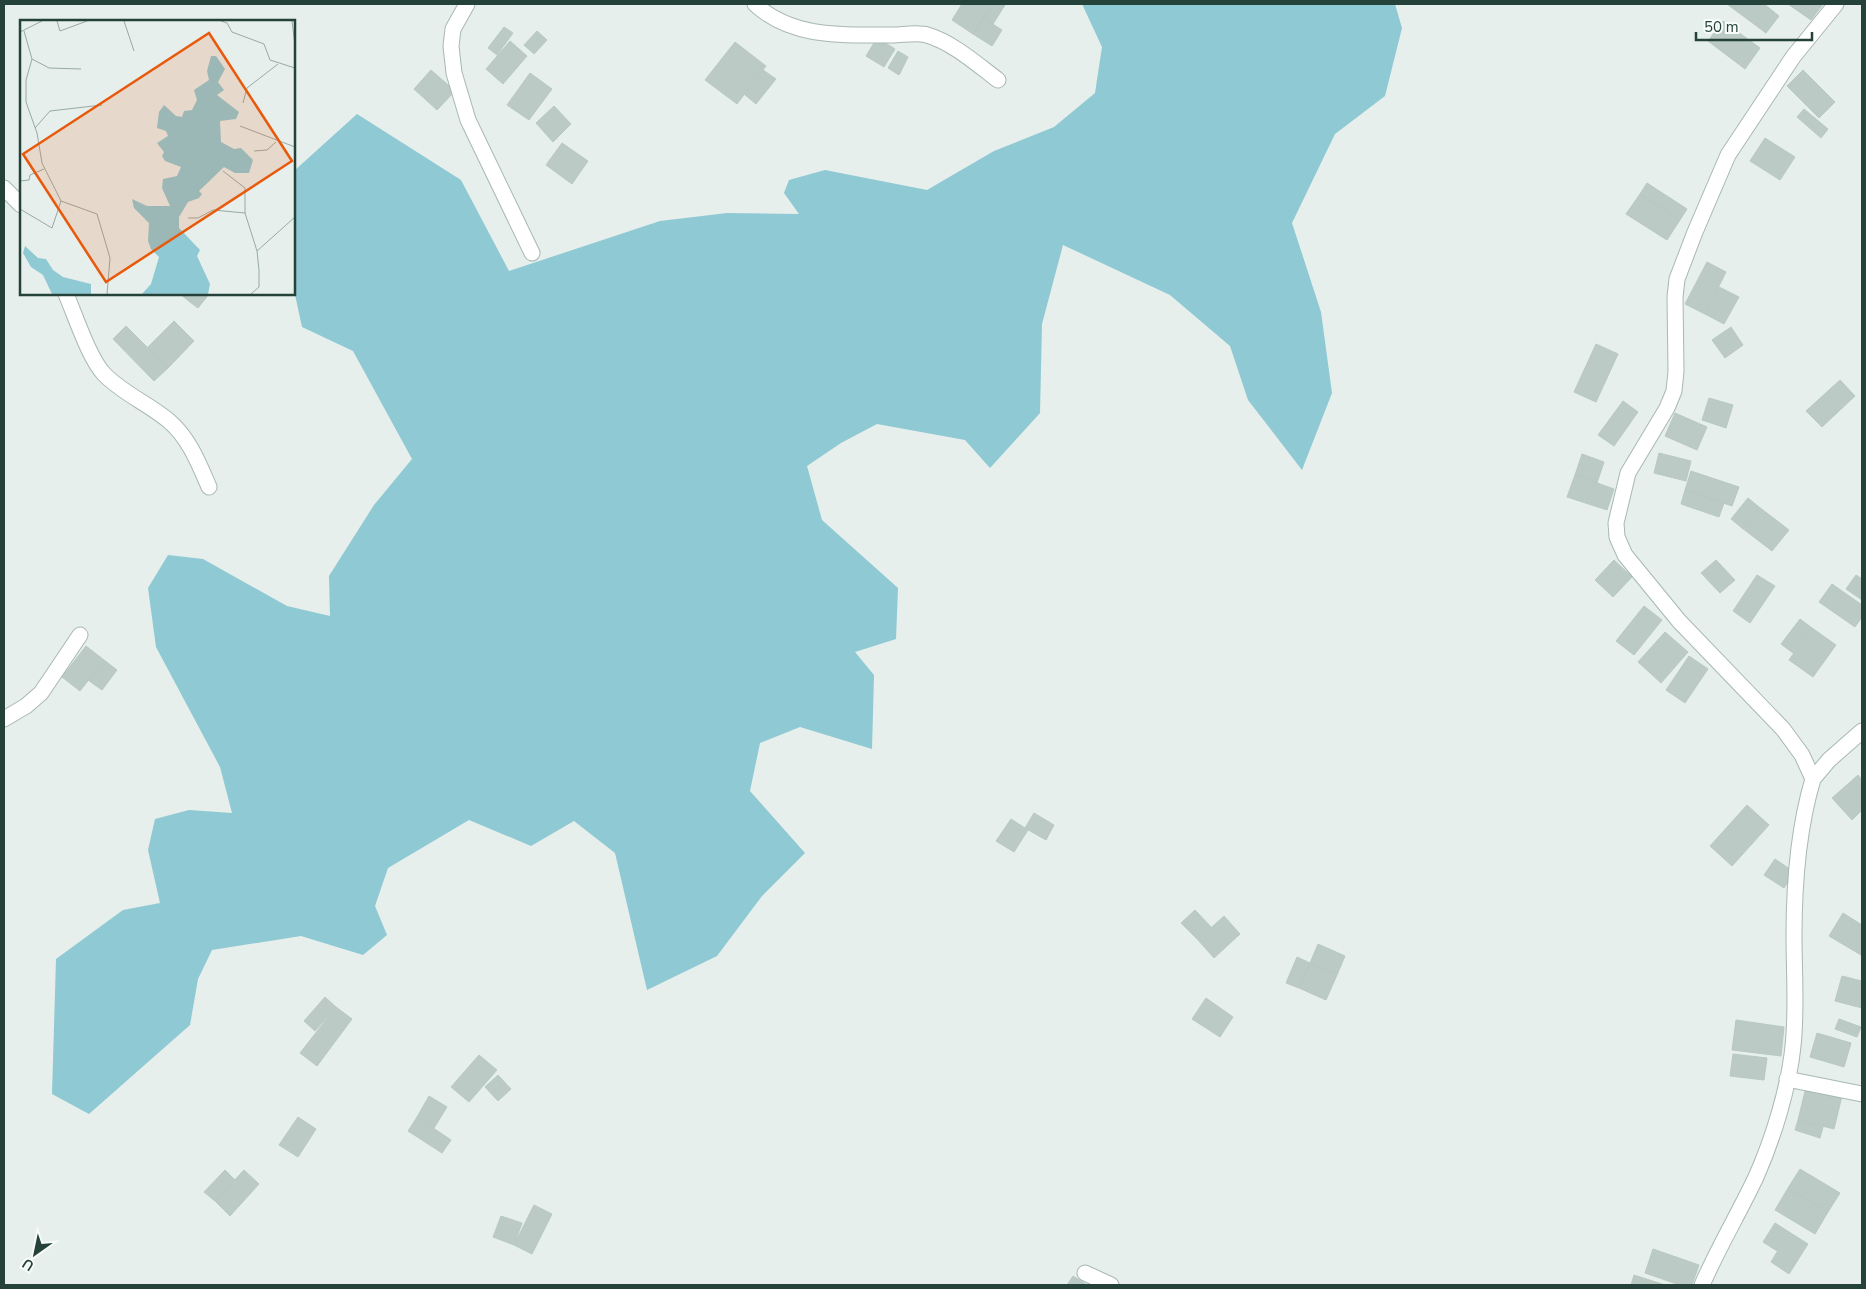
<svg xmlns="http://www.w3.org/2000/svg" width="1866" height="1289" font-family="'Nunito Sans',sans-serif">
<rect width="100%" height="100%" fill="#e6efeb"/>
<path fill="#8ec9d4" d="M1082 4H1395L1402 28 1385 96 1335 134 1292 223 1321 312 1332 393 1302 470 1248 400 1230 346 1170 295 1063 245 1042 324 1040 413 990 468 965 440 877 424 841 443 807 466 822 520 898 588 896 639 855 652 874 675 872 749 800 727 760 743 750 791 805 853 762 896 717 956 647 990 615 853 574 821 531 846 469 820 388 868 375 906 387 935 363 955 301 936 212 950 198 979 190 1025 89 1114 52 1094 56 959 123 910 160 903 148 850 155 819 189 810 232 813 220 767 156 647 148 588 168 555 203 559 287 606 330 616 329 576 374 505 412 459 353 351 302 327 294 290V171L357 114 461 180 509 271 660 221 727 213 799 214 784 193 789 180 825 170 927 190 994 151 1054 127 1095 93 1102 47Z"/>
<path fill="#bbcac4" stroke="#b8c9c2" d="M962 4H993L973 34 952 20Z
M993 4 1005 5 993 24 983 18Z
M1727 4H1764L1779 16 1766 33Z
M1788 4H1823L1811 20Z
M983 18 1002 30 992 46 973 34Z
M1723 21 1760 48 1745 69 1708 41Z
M504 27 513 33 497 55 488 48Z
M537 31 547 40 534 54 524 45Z
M877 38 895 49 884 67 866 56Z
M510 41 527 56 503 84 486 69Z
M735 42 766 66 737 104 705 80Z
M898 51 908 57 899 75 888 68Z
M431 70 455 91 437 110 414 89Z
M763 70 776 79 756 104 744 94Z
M1803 70 1835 102 1819 118 1787 86Z
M530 73 552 89 529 120 507 105Z
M554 106 571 124 553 142 536 123Z
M1804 109 1828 129 1821 138 1797 117Z
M1765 138 1795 157 1780 180 1750 161Z
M562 143 588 161 572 184 546 165Z
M1647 183 1687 209 1680 220 1640 194Z
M1640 194 1680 220 1667 240 1626 214Z
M1707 262 1726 272 1705 314 1685 304Z
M1719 287 1739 297 1724 324 1705 314Z
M180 294H196L190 302Z
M196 294H209L198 308 190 302Z
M174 321 194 341 168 368 147 348Z
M126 326 168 368 154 381 113 339Z
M1731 327 1743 345 1725 358 1712 340Z
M1596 344 1618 354 1596 402 1574 392Z
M1840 380 1855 396 1822 427 1806 411Z
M1709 398 1733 405 1726 428 1702 420Z
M1623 401 1638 412 1614 446 1598 435Z
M1675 413 1707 427 1697 450 1665 436Z
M1659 453 1691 461 1686 481 1654 473Z
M1582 454 1604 462 1597 483 1575 475Z
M1691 471 1739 487 1732 506 1685 490Z
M1575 475 1614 489 1607 510 1567 497Z
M1685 490 1724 503 1719 517 1681 504Z
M1748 498 1759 507 1742 528 1731 519Z
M1759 507 1789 530 1772 551 1742 528Z
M1614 560 1632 577 1613 597 1595 580Z
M1716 560 1735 580 1720 593 1701 573Z
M1757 575 1775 586 1750 623 1733 611Z
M1856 575 1862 579V600L1846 589Z
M1832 584 1862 605V617L1855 627 1819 602Z
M1644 606 1662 620 1634 655 1616 641Z
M1800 619 1812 628 1793 653 1781 644Z
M1812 628 1836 645 1813 677 1789 660Z
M1665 632 1688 652 1661 683 1638 662Z
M86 646 104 660 80 691 62 677Z
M1689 656 1708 669 1685 703 1666 690Z
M104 660 117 670 102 690 88 680Z
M1858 775 1862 780V810L1852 820 1832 798Z
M1747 805 1769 825 1732 866 1710 846Z
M1034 813 1054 825 1046 840 1025 828Z
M1011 819 1028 830 1014 852 996 841Z
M1775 859 1794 872 1784 888 1764 875Z
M1195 910 1211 927 1198 940 1181 923Z
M1843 913 1862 925V953L1861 955 1829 936Z
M1224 916 1240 934 1214 958 1198 940Z
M1318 944 1345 956 1337 975 1310 963Z
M1297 957 1310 963 1299 988 1286 983Z
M1310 963 1337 975 1326 1000 1299 988Z
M1842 976 1862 981V1008L1835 1001Z
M325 997 336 1007 315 1031 304 1021Z
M1206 998 1233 1017 1220 1037 1192 1019Z
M336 1007 352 1019 317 1066 300 1053Z
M1839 1019 1861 1027 1857 1037 1835 1029Z
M1736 1020 1784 1027 1781 1056 1732 1050Z
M1817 1033 1851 1043 1844 1067 1810 1057Z
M1733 1054 1767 1058 1764 1080 1730 1076Z
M479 1055 497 1070 469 1102 451 1087Z
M498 1075 511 1089 498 1101 485 1087Z
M1806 1087 1842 1096 1834 1129 1798 1120Z
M429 1096 447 1107 434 1128 417 1117Z
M298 1117 316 1129 298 1157 279 1145Z
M417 1117 451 1140 442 1153 408 1131Z
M1798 1120 1823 1127 1820 1138 1795 1130Z
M1800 1169 1840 1193 1828 1212 1788 1188Z
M225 1170 235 1180 215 1201 204 1192Z
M244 1170 259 1184 230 1216 215 1201Z
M1788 1188 1828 1212 1815 1234 1775 1210Z
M534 1205 552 1214 532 1254 514 1245Z
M501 1216 522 1223 514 1245 493 1237Z
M1775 1223 1808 1244 1796 1263 1763 1242Z
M1653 1249 1699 1265 1692 1285H1680L1645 1273Z
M1777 1252 1796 1263 1789 1274 1771 1262Z
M1634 1275 1665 1285H1631Z
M1073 1276 1087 1285H1067Z"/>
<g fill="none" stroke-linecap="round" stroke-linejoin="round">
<defs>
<path id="minor" d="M467 4 453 29 451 46 454 73 468 120 532 253
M755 4C792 39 846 35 893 35 903 35 917 32 927 35 952 42 978 65 998 80
M4 188 21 205
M66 294C75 315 89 358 104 374 122 393 149 404 169 421 189 438 199 464 209 487
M4 719 26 706 41 693 80 635
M1813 779 1829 760 1862 731
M1787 1079 1862 1094
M1085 1273 1111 1285
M1702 1285C1718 1248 1739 1213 1756 1177 1773 1139 1789 1087 1793 1046 1797 1009 1794 973 1794 936 1794 883 1798 829 1813 779L1802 755 1783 729 1679 621 1625 555 1617 537 1616 523 1628 473 1667 408 1674 391 1676 371 1675 297 1677 279 1695 232 1728 155 1793 57 1836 4"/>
</defs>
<use href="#minor" stroke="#a8b8b2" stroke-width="17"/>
<use href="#minor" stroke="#fff" stroke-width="15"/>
</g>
<g transform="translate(20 20)">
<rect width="275" height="275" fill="#e6efeb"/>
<path d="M191 36H196L205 49 198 62 204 70 197 75 219 92 216 99 200 101 201 122 214 129 221 128 233 140 229 153H215L204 147 179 171 182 174 179 178 168 182 159 197V208L180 230 177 236 190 264 188 274H122L131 264 139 237 131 229 128 221 129 203 114 188 112 179 127 186H150L142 168 143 159 157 156 161 147 145 141 142 136 144 132 137 123 148 116 146 111 137 108 139 92 144 85 156 96 162 97 164 91 172 90 177 80 174 70 189 60 187 51ZM5 226 18 238 26 239 33 250 43 257 71 264V274H32L23 255 11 247 3 233Z" fill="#8ec9d4"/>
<path fill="none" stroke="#98aaa4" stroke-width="1" d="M37 1 40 11 67 1M104 1 114 31M201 1 207 3 212 12 244 24 250 40 275 48M272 1 275 25M4 11 12 39 6 60V82L17 113 22 143 41 181 77 194 90 238 87 274M0 12 22 1M12 39 29 48 61 49M223 83 227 68 258 44M220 106 275 127M15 108 30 91 82 85M234 131 247 130 256 122M203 151 225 168V193L237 231 239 250V267L231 274M0 161 9 160 10 155 24 149M0 189 32 208 41 181M168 198H178L193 190 225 193M237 231 275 197"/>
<path fill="#e8590c" fill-opacity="0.15" stroke="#e8590c" stroke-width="2.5" d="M189 13 272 141 86 262 3 134Z"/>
<rect width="275" height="275" fill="none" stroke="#24423a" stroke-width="2.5"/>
</g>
<rect width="1866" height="1289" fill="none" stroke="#24423a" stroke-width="10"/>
<g transform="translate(35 1254) rotate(213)" stroke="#f7fbf9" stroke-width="4" paint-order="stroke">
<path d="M0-4L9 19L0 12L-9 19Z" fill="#24423a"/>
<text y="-8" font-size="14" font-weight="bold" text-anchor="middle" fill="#24423a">U</text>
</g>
<path d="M1696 32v8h116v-8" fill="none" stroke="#24423a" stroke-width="2.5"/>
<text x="1704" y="32" font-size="15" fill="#24423a" stroke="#f7fbf9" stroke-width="4" paint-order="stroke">50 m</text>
</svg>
